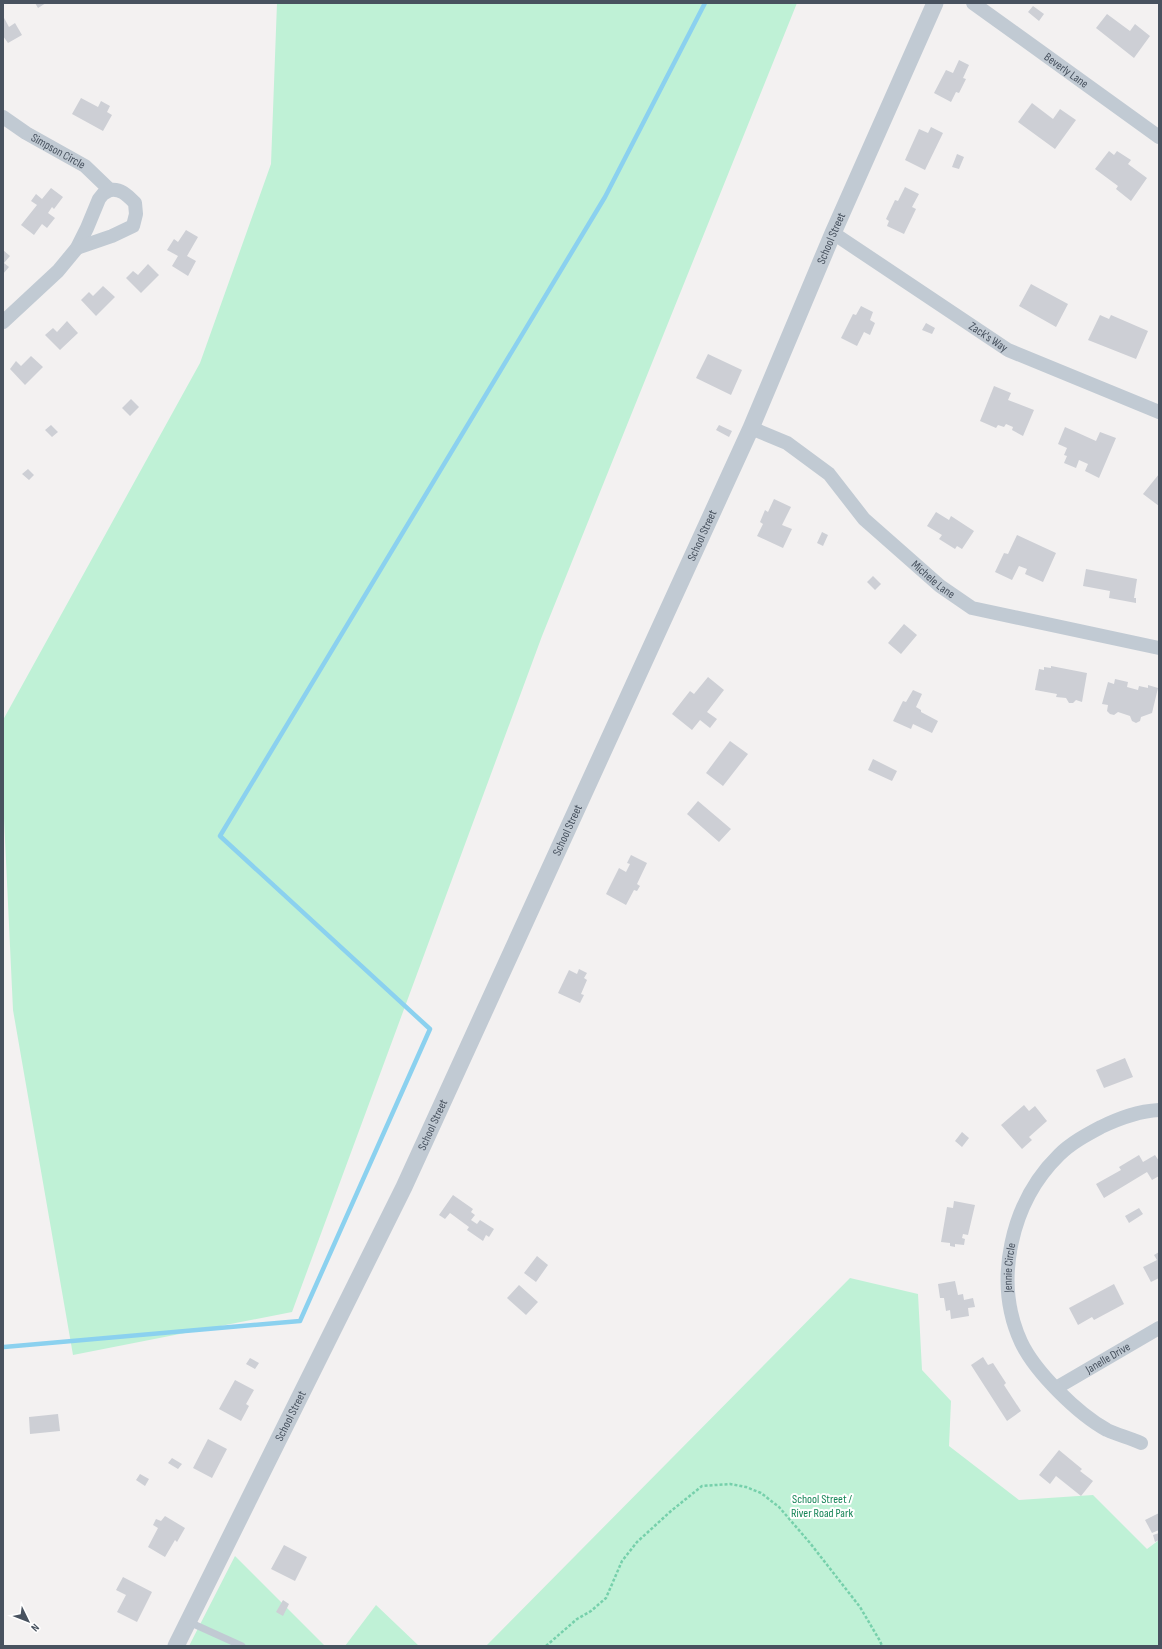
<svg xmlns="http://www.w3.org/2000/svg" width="1162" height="1649" font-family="'Sofia Sans Condensed',sans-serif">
<rect width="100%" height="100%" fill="#f3f1f1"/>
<path fill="#bff1d6" d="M277 3H797L542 636 292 1312 73 1355 13 1010 3 797V720L200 363 271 164Z
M850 1278 918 1294 922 1370 951 1401 949 1446 1019 1500 1093 1495 1147 1549 1159 1540V1646H486Z
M235 1556 325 1646H189Z
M376 1605 419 1646H345Z"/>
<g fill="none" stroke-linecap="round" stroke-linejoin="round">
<path stroke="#8bd1ef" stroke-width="4.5" d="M4 1347 300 1321 430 1029 220 836 605 197 705 3"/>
</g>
<path fill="#cdcfd5" d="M35 3H46L38 8Z
M1033 6 1044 14 1039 21 1028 12Z
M1107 14 1130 31 1135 24 1150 36 1134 58 1096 28Z
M3 16 9 27 15 23 22 35 8 43 3 36Z
M959 60 969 65 963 78 966 79 959 93 956 92 951 102 934 93 946 70 953 73Z
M81 98 98 107 101 101 110 106 107 112 112 115 103 131 72 114Z
M1032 103 1053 119 1060 109 1076 120 1055 149 1018 122Z
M931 127 943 133 925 170 905 160 919 129 928 133Z
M1109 151 1114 155 1117 151 1131 160 1128 164 1147 178 1131 201 1116 189 1118 186 1095 169Z
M957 154 964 157 959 169 952 167Z
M905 187 919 194 912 207 916 209 904 234 887 226 889 221 886 219 895 200 898 201Z
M51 188 63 197 54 209 52 207 48 213 55 218 47 228 42 224 34 235 21 225 37 205 31 201 36 194 42 199Z
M186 230 198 237 187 256 196 261 188 276 172 266 178 256 167 250 174 239 178 242Z
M3 250 10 256 4 263 9 267 3 274Z
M148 264 159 275 141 293 126 278 133 271 138 275Z
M1031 284 1068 304 1056 327 1019 306Z
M103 286 115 297 96 316 81 300 89 292 93 296Z
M861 306 873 312 870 320 875 323 870 335 864 332 857 346 841 338 853 314 856 315Z
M1100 315 1109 319 1111 315 1148 331 1136 359 1088 340Z
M67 321 78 333 60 350 45 335 53 328 57 332Z
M926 323 935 328 932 334 922 330Z
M708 354 742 370 731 395 696 378Z
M31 356 43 367 25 385 10 369 16 361 21 366Z
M994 386 1011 393 1008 400 1034 410 1023 436 1012 430 1013 427 1006 424 1004 427 998 425 996 428 980 421Z
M131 399 139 407 130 416 122 408Z
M51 425 58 432 52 437 45 430Z
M719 425 732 431 729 437 716 430Z
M1065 427 1096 441 1100 432 1116 438 1099 478 1085 471 1088 464 1079 460 1076 468 1064 463 1067 456 1064 455 1067 448 1058 444Z
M28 469 34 475 29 480 22 474Z
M1159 474V506L1143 494Z
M774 499 791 507 782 525 792 529 783 548 757 536 763 524 760 522 765 510 768 512Z
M936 512 949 520 951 516 974 531 962 549 957 546 955 549 939 539 942 535 927 526Z
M822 532 828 535 823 546 817 543Z
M1017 535 1056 553 1043 582 1025 574 1027 569 1019 566 1012 580 995 572 1004 553 1008 554Z
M1086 569 1137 579 1134 598H1136V603L1109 598 1110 591 1083 586Z
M873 576 881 584 875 590 867 582Z
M904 624 917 635 901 654 888 643Z
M1051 666 1087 673 1082 702 1076 700 1073 703H1069L1066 698 1056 697 1057 694 1035 690 1039 669 1044 670V667L1051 668Z
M708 677 724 690 707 712 717 719 710 728 700 720 692 730 672 714 690 691 694 694Z
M1115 679 1128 682 1127 687 1138 690 1139 686 1148 688V685L1158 688 1152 713 1141 717 1140 721 1136 723 1132 721 1130 716 1118 712 1114 715 1110 714 1107 711 1108 705 1102 704 1108 682 1114 684Z
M913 690 922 694 916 707 921 710V712L938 721 932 733 913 724 911 729 893 721 903 701 906 702Z
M730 741 748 754 723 786 706 773Z
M873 759 897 771 892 781 868 770Z
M698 801 731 829 719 842 687 814Z
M631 855 647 863 637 884 640 886 637 891 634 890 626 905 606 894 619 868 626 872 630 864 627 863Z
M579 969 587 973 584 978 587 980 581 994 584 995 580 1003 558 993 569 970 577 974Z
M1125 1058 1133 1077 1104 1088 1096 1070Z
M1024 1105 1029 1111 1035 1106 1047 1121 1029 1137 1032 1140 1022 1149 1001 1125Z
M962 1132 969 1138 962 1147 955 1141Z
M1139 1155 1143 1162 1155 1155 1159 1161V1176L1152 1180 1147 1172 1104 1198 1096 1184 1121 1170 1119 1167Z
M453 1195 473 1209 471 1212 475 1215 471 1220 477 1224 480 1220 494 1229 489 1237 486 1235 483 1241 467 1230 469 1227 450 1213 445 1219 439 1215Z
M954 1201 975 1205 968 1235 963 1234 962 1238 965 1239 964 1245 955 1244V1247L950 1246V1243L941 1242 947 1207 953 1208Z
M1139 1208 1143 1214 1129 1223 1125 1216Z
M1159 1252V1278L1151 1282 1143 1267 1157 1260 1154 1255Z
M537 1256 548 1265 536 1282 524 1273Z
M955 1281 958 1295 963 1294 964 1300 973 1298 975 1307 968 1308 969 1316 951 1319 950 1310 946 1311 944 1298H940L938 1284Z
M1114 1284 1124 1304 1094 1320 1092 1317 1078 1325 1069 1308Z
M519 1285 538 1302 526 1315 507 1298Z
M983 1357 988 1365 993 1363 1006 1383 1004 1385 1021 1411 1007 1421 971 1365Z
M250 1358 259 1363 255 1369 246 1364Z
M235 1380 254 1390 246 1404 249 1406 241 1421 219 1409Z
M58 1414 60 1431 30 1434 29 1417Z
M208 1439 227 1449 212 1478 193 1468Z
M1059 1450 1082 1469 1080 1471 1093 1481 1081 1496 1056 1476 1050 1484 1039 1475Z
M172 1458 182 1464 178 1469 168 1463Z
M140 1474 149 1479 145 1486 136 1480Z
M1159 1513V1530L1152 1533 1145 1520Z
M165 1516 185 1528 177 1542 175 1540 165 1557 148 1547 158 1528 153 1525 156 1519 161 1521Z
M1159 1533V1540L1155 1542 1153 1535Z
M284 1545 307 1557 295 1581 271 1569Z
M123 1577 152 1592 137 1622 117 1612 126 1595 116 1590Z
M283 1600 289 1604 283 1616 276 1612Z"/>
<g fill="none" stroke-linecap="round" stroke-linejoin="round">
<path stroke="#76d0ab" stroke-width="2.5" stroke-dasharray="3 2" stroke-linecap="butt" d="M546 1646 577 1619 591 1611 606 1598 622 1561 637 1542 671 1511 702 1486 730 1484 746 1487 761 1493 779 1507 810 1543 860 1607 880 1641 882 1646"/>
<path stroke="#c1cad3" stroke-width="7" d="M189 1622 242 1646"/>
<g stroke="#c1cad3" stroke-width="14">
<path id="s1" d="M973 3 1159 137"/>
<path id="s2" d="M3 117 26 133 85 166 110 190 103 194 99 199 87 228 77 248 58 271 3 322"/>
<path id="s3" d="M833 233 1008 350 1159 412"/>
<path d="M77 248 112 236 133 226 136 214 135 203C128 196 121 188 110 190"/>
<path id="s4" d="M751 428 787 443 829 474 864 519 940 586 972 608 1159 648"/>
<path id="s5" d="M1056 1388 1159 1328"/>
<path id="s6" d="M1141 1443C1130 1438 1118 1435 1107 1430 1078 1414 1035 1372 1021 1342 993 1281 1011 1202 1059 1155 1071 1143 1086 1135 1101 1127 1120 1118 1138 1111 1159 1110"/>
</g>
<path stroke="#c1cad3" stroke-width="17" id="s7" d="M176 1646 404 1187 751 428 833 233 935 3"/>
</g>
<g text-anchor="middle" stroke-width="4" stroke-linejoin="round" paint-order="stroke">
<g font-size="12" fill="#48525f" stroke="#fff">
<text dy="4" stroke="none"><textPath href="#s1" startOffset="115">Beverly Lane</textPath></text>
<text dy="4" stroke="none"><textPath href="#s2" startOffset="65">Simpson Circle</textPath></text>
<text dy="4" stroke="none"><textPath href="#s7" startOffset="1553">School Street</textPath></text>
<text dy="4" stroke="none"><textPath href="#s3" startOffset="187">Zack's Way</textPath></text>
<text dy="4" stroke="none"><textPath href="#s7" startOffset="1229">School Street</textPath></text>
<text dy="4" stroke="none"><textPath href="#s4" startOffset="240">Michele Lane</textPath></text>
<text dy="4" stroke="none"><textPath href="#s7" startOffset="905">School Street</textPath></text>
<text dy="4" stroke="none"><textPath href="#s7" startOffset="581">School Street</textPath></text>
<text dy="4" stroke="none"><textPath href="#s6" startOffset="237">Jennie Circle</textPath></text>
<text dy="4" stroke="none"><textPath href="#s5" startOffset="60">Janelle Drive</textPath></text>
<text dy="4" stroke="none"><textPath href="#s7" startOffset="257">School Street</textPath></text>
</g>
<g font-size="12" fill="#158456" stroke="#fff">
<text x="822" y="1503">School Street /<tspan x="822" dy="14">River Road Park</tspan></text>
</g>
</g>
<rect width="1162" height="1649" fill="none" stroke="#48525f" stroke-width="8"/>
<g transform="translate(28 1621) rotate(133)" stroke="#ffffff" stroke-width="3" paint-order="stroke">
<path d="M0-3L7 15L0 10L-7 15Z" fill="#48525f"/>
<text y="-6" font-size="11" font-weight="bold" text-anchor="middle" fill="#48525f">N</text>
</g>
</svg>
